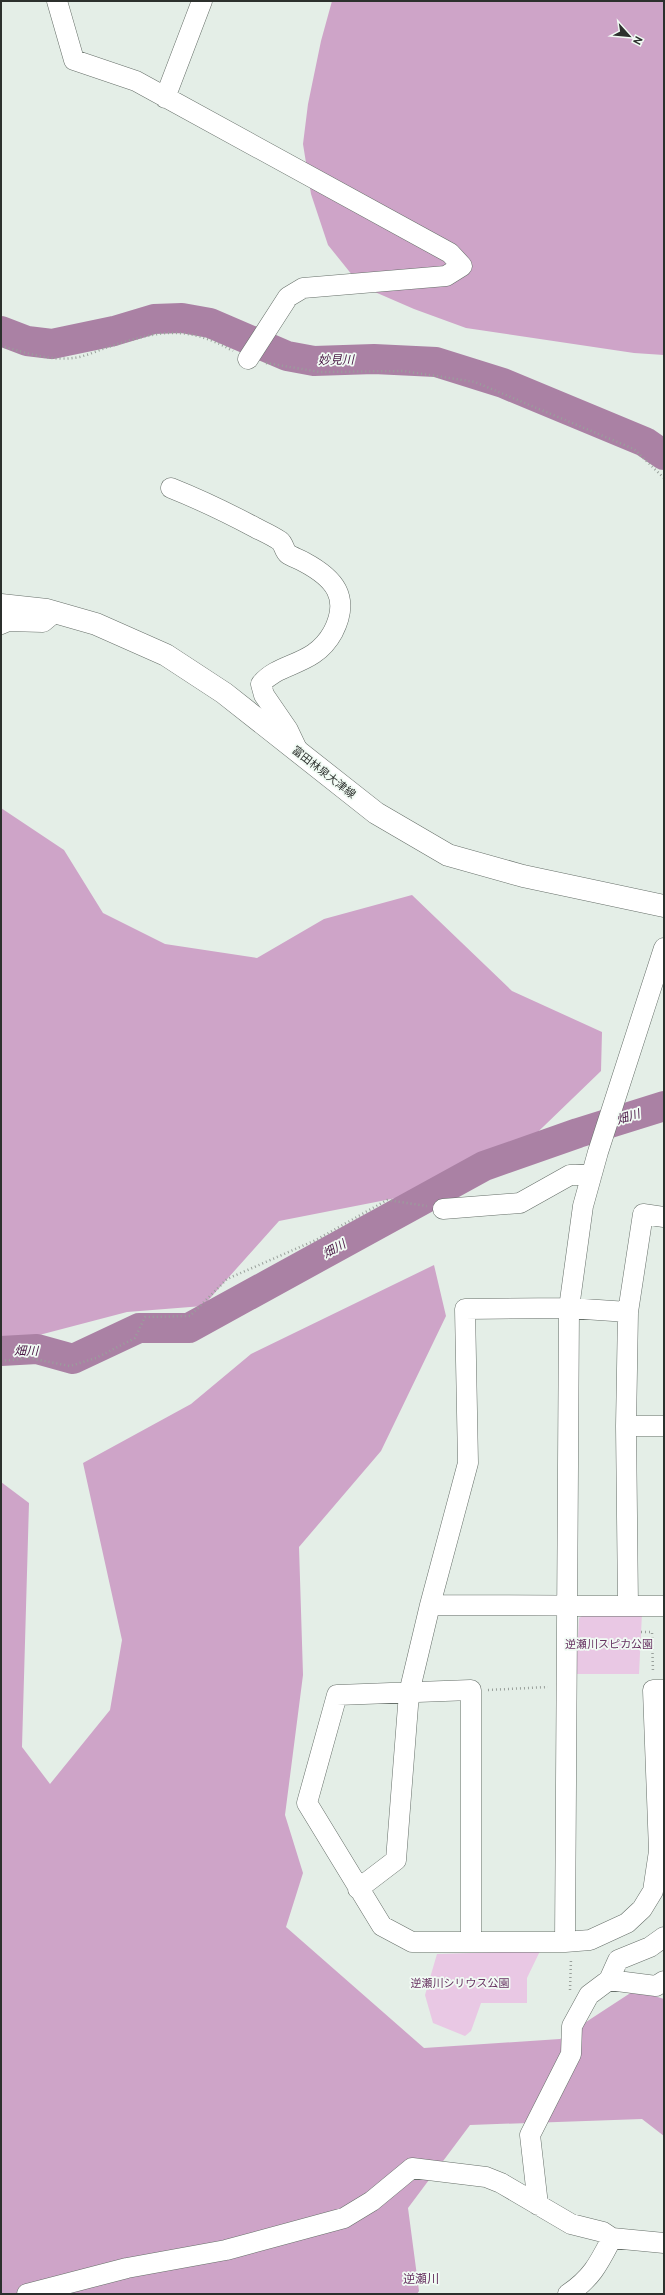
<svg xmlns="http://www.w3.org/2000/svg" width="665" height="2295" font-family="Overpass,'Noto Sans JP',sans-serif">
<rect width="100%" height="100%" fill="#e4eee7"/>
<path fill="#e9c8e4" d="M586 1613H642L639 1674H576L579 1618Z
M540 1951 527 1978V2003H481L471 2031 465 2036 433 2023 425 1995 437 1954Z"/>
<path fill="#cea4c8" d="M332 1H662L664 3V355L634 353 466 328 414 309 361 286 328 245 311 194 303 144 308 104 321 41Z
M1 808 64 850 103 913 165 944 257 958 324 919 412 895 512 991 602 1032 601 1071 488 1180 279 1221 203 1306 127 1312 1 1345Z
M434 1265 446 1316 381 1451 299 1547 303 1675 285 1815 303 1873 286 1927 424 2048 560 2039 635 1990 664 1999V2136L642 2119 470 2125 408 2208 419 2291 417 2294H1V1482L29 1503 22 1747 50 1784 110 1710 122 1640 83 1463 191 1404 251 1354Z"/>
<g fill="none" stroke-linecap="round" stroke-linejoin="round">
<path stroke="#aa81a4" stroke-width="30" d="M1 331 27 341 52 344 114 331 154 319 182 318 210 323 287 356 314 361 374 359 436 362 503 383 645 442 664 455
M1 1351 37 1349 73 1359 139 1328H189L484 1166 578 1133 664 1106"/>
<defs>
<path id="minor" d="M57 1 74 60 136 81 450 253 462 266 446 276 303 288 288 297 248 359
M165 98 202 1
M171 488C201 500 228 513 256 528 264 532 273 536 280 541 284 544 284 551 288 554 292 557 299 559 304 562 334 578 351 597 333 632 314 667 280 661 261 684L264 695 288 730 298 751
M1 624 8 621 43 622 55 612
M443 1209 520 1203 570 1175 592 1174
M626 1426H664
M430 1605 664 1606
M628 1605 626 1426 628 1312 643 1214 664 1217
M358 1889 396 1860 409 1693 430 1605 468 1463 465 1309 569 1308 628 1312
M471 1941V1690L337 1695 307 1803 382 1926 412 1942H565L590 1940 627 1923 642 1909 653 1891 659 1851 653 1690H664
M565 1942 569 1308 583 1206 598 1152 664 948
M609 1980 618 1960 650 1947 664 1937
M538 2205 530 2135 571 2054 572 2026 589 1995 609 1980 656 1986 664 1981
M27 2294 127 2268 226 2250 344 2218 372 2201 412 2168 486 2177 501 2183 571 2224 603 2232 612 2238 664 2243
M568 2294C592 2278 599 2263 612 2238"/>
<path id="major" d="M1 605 47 610 96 624 166 655 224 693 376 813 448 855 523 876 664 906"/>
</defs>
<use href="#minor" stroke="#666f69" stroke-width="21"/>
<use href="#major" stroke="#666f69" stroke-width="23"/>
<path stroke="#99a09b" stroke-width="2.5" stroke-dasharray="1 3" stroke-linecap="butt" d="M1 346C24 352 48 361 73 358 83 357 95 352 105 348 155 332 184 323 233 351
M266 363 320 372 404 371 475 382 634 449 664 478
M1 1361 29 1358 70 1366 96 1358 135 1338 145 1317 190 1316 227 1279 316 1240 387 1200 427 1206
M641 1632H652L653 1673
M488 1690 548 1687
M570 1990 571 1959"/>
<use href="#minor" stroke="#fff" stroke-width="20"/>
<use href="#major" stroke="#fff" stroke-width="22"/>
</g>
<g text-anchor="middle" stroke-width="3.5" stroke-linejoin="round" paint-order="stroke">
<g font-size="11" fill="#2c302d" stroke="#f1fbf4">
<text transform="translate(324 772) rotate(38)" y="4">富田林泉大津線</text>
</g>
<g font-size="11" fill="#673261" stroke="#f1fbf4">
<text x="609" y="1648">逆瀬川スピカ公園</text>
<text x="460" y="1987">逆瀬川シリウス公園</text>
</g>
<g font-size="12" font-style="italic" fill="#491644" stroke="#f1fbf4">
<text transform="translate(336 360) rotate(-1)" y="4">妙見川</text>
<text transform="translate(628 1117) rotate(-17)" y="4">畑川</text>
<text transform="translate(334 1249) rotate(-29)" y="4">畑川</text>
<text transform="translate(26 1351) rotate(1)" y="4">畑川</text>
</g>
<g font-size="12" fill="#663160" stroke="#f1fbf4">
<text x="421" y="2283">逆瀬川</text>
</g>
</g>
<rect width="665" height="2295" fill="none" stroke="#2c302d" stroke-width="4"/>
<g transform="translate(629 36) rotate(117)" stroke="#f1fbf4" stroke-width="3" paint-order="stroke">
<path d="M0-3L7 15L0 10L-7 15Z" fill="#2c302d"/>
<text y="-6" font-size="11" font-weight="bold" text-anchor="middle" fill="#2c302d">N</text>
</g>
</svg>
